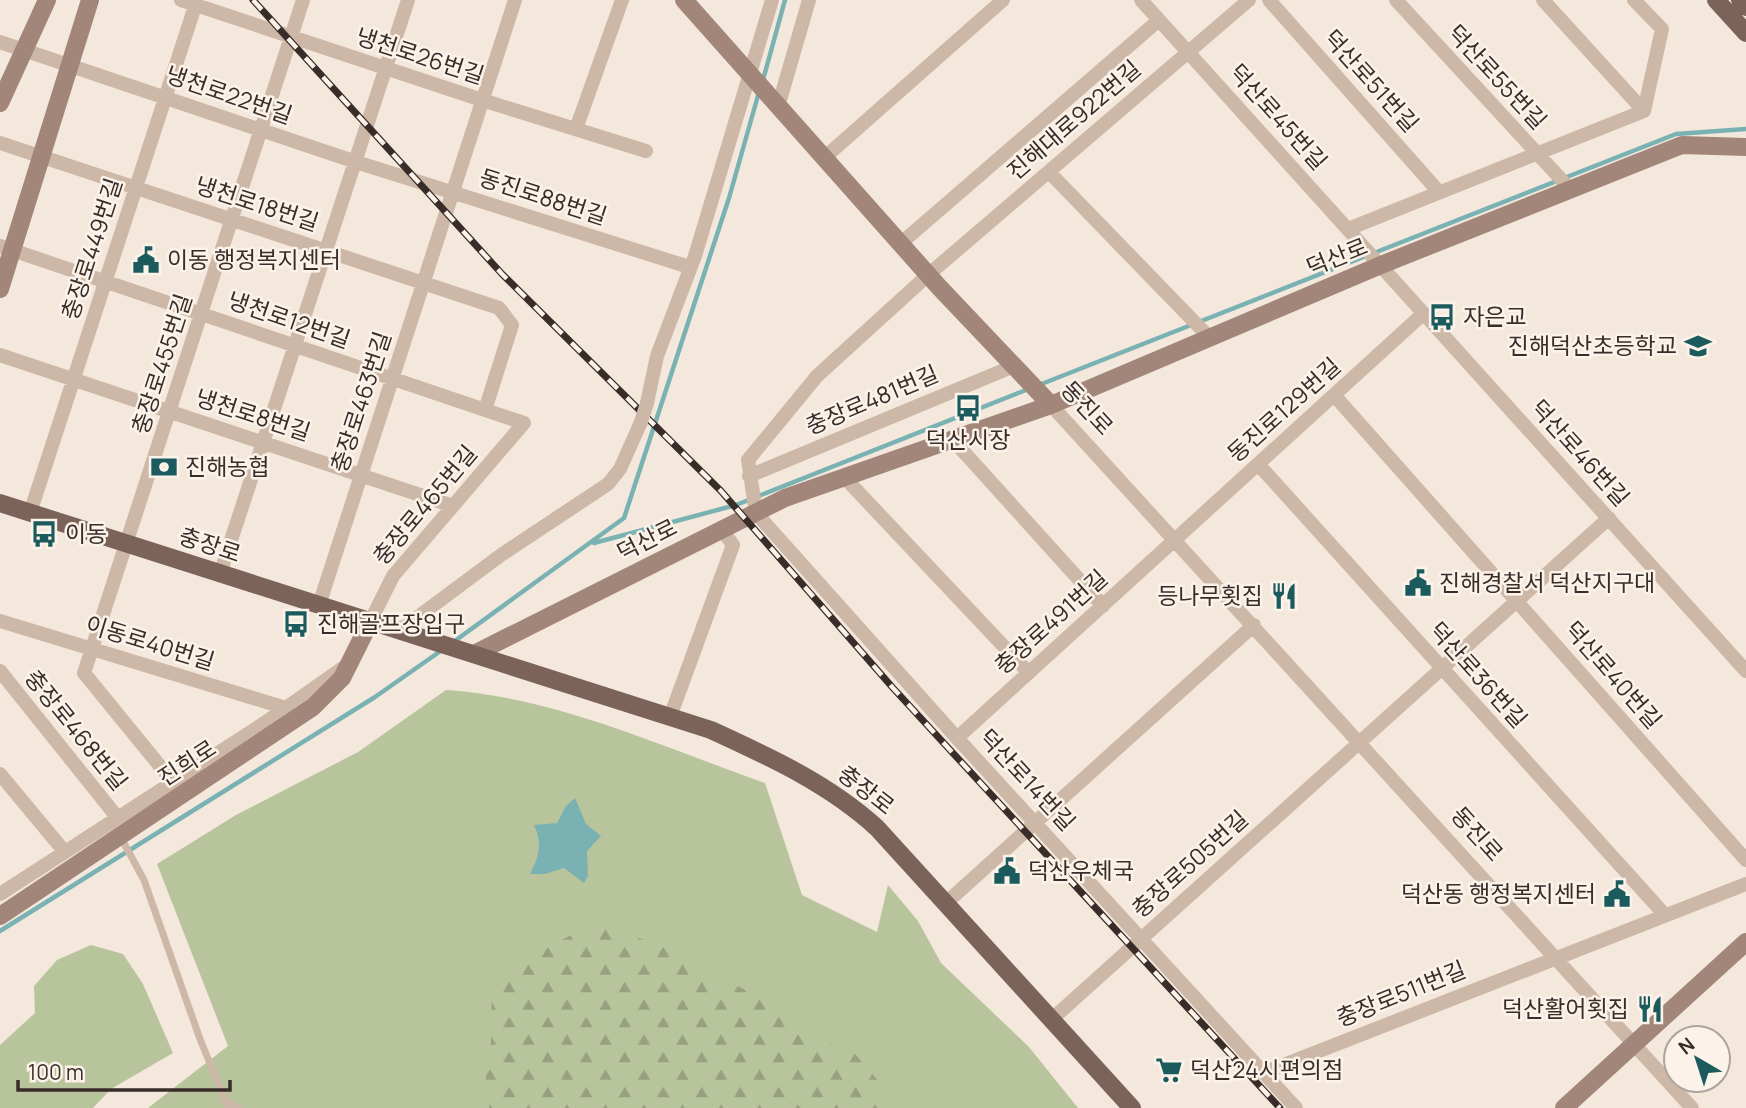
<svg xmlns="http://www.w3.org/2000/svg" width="1746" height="1108" font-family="Manrope,'Noto Sans KR',sans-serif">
<defs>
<pattern id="forest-firs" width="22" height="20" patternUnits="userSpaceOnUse" patternTransform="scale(1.75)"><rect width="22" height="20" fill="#b8c49c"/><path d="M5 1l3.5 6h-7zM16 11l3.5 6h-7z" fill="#97a07f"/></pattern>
</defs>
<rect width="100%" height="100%" fill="#f4e8dd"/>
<path fill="#b8c49c" d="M446 690C556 697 662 747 765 783L802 895 877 932 888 885 918 921 941 963 1029 1047 1078 1108H148L228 1046 157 864 236 815 358 752Z
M91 945 123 954 143 984 173 1053 111 1089 93 1108H0V1045L35 1013 34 986 57 960Z"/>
<path fill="url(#forest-firs)" d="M599 923 668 949 768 1002 798 1030 855 1054 887 1091 882 1108H489L484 1058 491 1043 492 977C529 960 561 937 599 923Z"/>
<path fill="#7ab2b3" d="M575 798 586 824 601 836 587 851 588 876 584 883 564 868 545 874H530C539 856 543 845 534 825L557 823 566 806Z"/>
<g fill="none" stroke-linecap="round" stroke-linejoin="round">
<path stroke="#7ab2b3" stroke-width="4.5" d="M763 80 785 0
M1374 253 1676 134 1746 129
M1039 385 1366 256
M594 543 736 505 1031 388
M452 643 624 518 729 198 759 92
M0 931 375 697 442 650"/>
<path stroke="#cdb8a8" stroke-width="7" d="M120 836 144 880 200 1039 228 1108
M226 1102 239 1108"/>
<path stroke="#cdb8a8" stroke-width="14" d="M181 0 482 100 646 151
M1141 0 1746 671
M1249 0 928 275 817 376 748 460 756 513 957 738 1296 1108
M1269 0 1439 192
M1396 0 1570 189
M1543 0 1644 111
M1634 0 1662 29 1644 111
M0 42 356 162 683 265
M778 107 809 0
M576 129 622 0
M0 143 499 308 512 325 485 410
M824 158 1003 0
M1049 172 1209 337
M1348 229 1644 111
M900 244 1159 20
M0 246 524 423 393 576 370 622
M0 355 453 506
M1334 395 1746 860
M647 403 657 356 695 256 772 0
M1051 405 1692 1108
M953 440 1103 606
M1258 464 1665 915
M749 476 1014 366
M845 478 1029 673
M30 513 197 0
M220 574 408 0
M319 605 515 0
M0 621 286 708
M399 631 501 555 608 484 620 469 641 422
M0 671 117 817
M670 717 733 545 722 530
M957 738 1424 313
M0 774 64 851
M173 782 84 673 303 0
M0 894 266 722 347 665
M946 903 1254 625
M1051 1020 1609 518
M1263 1073 1746 884"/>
<path stroke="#a18679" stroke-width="18" d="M684 0 939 287 1051 405
M0 103 47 0
M0 289 90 0
M474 654 785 498 1051 405 1381 265 1682 145 1746 147
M0 916 313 707 342 678 370 622
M1564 1108 1746 942"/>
<path stroke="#7c6359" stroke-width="18" d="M1716 0 1746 33
M1740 0 1746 7
M0 503 711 730C770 757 829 784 877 828L1132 1108"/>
<defs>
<path id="rail" d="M253 0 502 274 721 491 893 688 1280 1108"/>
</defs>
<use href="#rail" stroke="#392d29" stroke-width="7"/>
<use href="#rail" stroke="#fbf3ea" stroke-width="4.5" stroke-dasharray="13" stroke-linecap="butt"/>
<path stroke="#cdb8a8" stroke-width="14" d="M641 422 647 403"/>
</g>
<defs>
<symbol id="civic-bare" viewBox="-9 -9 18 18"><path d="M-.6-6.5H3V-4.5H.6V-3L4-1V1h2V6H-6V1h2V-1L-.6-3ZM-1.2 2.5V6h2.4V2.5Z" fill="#1c5b5d" stroke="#fbf3ea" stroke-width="2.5" paint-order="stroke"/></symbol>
<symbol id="bus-bare" viewBox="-9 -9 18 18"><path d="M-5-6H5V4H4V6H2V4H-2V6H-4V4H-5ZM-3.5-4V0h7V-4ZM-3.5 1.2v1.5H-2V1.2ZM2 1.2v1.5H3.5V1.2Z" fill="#1c5b5d" stroke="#fbf3ea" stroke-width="2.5" paint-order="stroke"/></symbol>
<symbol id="school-bare" viewBox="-9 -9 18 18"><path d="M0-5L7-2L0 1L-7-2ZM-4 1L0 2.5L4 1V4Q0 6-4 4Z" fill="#1c5b5d" stroke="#fbf3ea" stroke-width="2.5" paint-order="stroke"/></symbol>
<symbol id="bank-bare" viewBox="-9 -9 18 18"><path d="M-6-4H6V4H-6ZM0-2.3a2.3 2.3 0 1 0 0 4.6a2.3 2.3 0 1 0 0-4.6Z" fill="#1c5b5d" stroke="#fbf3ea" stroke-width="2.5" paint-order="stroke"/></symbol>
<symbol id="restaurant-bare" viewBox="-9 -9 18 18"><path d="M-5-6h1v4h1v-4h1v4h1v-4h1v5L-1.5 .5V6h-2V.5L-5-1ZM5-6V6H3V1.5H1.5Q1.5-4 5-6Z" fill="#1c5b5d" stroke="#fbf3ea" stroke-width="2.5" paint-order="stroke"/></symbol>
<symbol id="supermarket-bare" viewBox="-9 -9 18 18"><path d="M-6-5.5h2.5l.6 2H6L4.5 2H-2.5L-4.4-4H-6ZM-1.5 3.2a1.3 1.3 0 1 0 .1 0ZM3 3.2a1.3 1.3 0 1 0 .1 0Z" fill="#1c5b5d" stroke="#fbf3ea" stroke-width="2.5" paint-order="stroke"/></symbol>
</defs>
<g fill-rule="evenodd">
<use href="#civic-bare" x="127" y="241" width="38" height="38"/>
<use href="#bus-bare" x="1423" y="298" width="38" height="38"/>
<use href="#school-bare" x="1679" y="327" width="38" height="38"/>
<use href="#bus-bare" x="949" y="389" width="38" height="38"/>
<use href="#bank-bare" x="145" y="448" width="38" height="38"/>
<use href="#bus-bare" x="25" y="515" width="38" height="38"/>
<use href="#civic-bare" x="1399" y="564" width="38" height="38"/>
<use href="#restaurant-bare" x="1265" y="577" width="38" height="38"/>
<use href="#bus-bare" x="277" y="605" width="38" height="38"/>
<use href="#civic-bare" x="988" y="852" width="38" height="38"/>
<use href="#civic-bare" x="1598" y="875" width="38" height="38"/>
<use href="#restaurant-bare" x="1631" y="990" width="38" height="38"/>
<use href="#supermarket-bare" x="1150" y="1051" width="38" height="38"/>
</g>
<g text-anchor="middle" stroke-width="5" stroke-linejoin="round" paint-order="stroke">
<g font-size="23" fill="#392d29" stroke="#fbf3ea">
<text transform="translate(420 56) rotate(18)" y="8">냉천로26번길</text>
<text transform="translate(1497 77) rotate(47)" y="8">덕산로55번길</text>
<text transform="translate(1371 81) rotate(48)" y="8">덕산로51번길</text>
<text transform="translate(229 95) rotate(19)" y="8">냉천로22번길</text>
<text transform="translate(1278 117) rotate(48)" y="8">덕산로45번길</text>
<text transform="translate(1074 120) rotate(-41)" y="8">진해대로922번길</text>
<text transform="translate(543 197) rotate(18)" y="8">동진로88번길</text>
<text transform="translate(257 204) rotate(18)" y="8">냉천로18번길</text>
<text transform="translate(92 249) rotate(-72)" y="8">충장로449번길</text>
<text transform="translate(1337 257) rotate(-22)" y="8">덕산로</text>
<text transform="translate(289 320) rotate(19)" y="8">냉천로12번길</text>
<text transform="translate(162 364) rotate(-72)" y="8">충장로455번길</text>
<text transform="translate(872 400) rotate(-23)" y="8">충장로481번길</text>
<text transform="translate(361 402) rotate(-72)" y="8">충장로463번길</text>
<text transform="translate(1087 408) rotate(47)" y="8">동진로</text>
<text transform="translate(1284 410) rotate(-42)" y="8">동진로129번길</text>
<text transform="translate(253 415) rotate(18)" y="8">냉천로8번길</text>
<text transform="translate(1580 453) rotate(48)" y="8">덕산로46번길</text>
<text transform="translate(425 505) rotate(-50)" y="8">충장로465번길</text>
<text transform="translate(647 540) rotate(-27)" y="8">덕산로</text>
<text transform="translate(210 545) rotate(18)" y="8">충장로</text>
<text transform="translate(1051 622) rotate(-42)" y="8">충장로491번길</text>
<text transform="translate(150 643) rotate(17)" y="8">이동로40번길</text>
<text transform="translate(1478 675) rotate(48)" y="8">덕산로36번길</text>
<text transform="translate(1613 675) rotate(49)" y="8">덕산로40번길</text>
<text transform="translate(76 730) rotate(51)" y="8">충장로468번길</text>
<text transform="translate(187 763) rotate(-33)" y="8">진희로</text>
<text transform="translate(1027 780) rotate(47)" y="8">덕산로14번길</text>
<text transform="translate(866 790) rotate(38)" y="8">충장로</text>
<text transform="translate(1477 834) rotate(48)" y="8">동진로</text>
<text transform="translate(1190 864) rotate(-42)" y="8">충장로505번길</text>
<text transform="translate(1401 994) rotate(-22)" y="8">충장로511번길</text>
</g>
<g font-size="23" fill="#392d29" stroke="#fbf3ea" text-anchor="start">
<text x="167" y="268">이동 행정복지센터</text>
<text x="1463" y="325">자은교</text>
<text x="1677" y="354" text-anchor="end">진해덕산초등학교</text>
<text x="968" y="448" text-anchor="middle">덕산시장</text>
<text x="185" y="475">진해농협</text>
<text x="65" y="542">이동</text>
<text x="1439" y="591">진해경찰서 덕산지구대</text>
<text x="1263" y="604" text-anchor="end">등나무횟집</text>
<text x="317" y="632">진해골프장입구</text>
<text x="1028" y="879">덕산우체국</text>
<text x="1596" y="902" text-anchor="end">덕산동 행정복지센터</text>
<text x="1629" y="1017" text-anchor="end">덕산활어횟집</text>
<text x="1190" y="1078">덕산24시편의점</text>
</g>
</g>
<g transform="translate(1697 1059) rotate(321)"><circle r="33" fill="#fbf3ea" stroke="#ada49d" stroke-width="2"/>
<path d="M0-5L12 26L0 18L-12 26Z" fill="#1c5b5d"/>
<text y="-10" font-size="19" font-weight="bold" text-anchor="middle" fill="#392d29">N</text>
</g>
<path d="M18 1080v10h212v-10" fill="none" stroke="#392d29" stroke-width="3.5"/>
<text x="28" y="1080" font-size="21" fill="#392d29" stroke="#fbf3ea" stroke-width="5" paint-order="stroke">100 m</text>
</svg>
